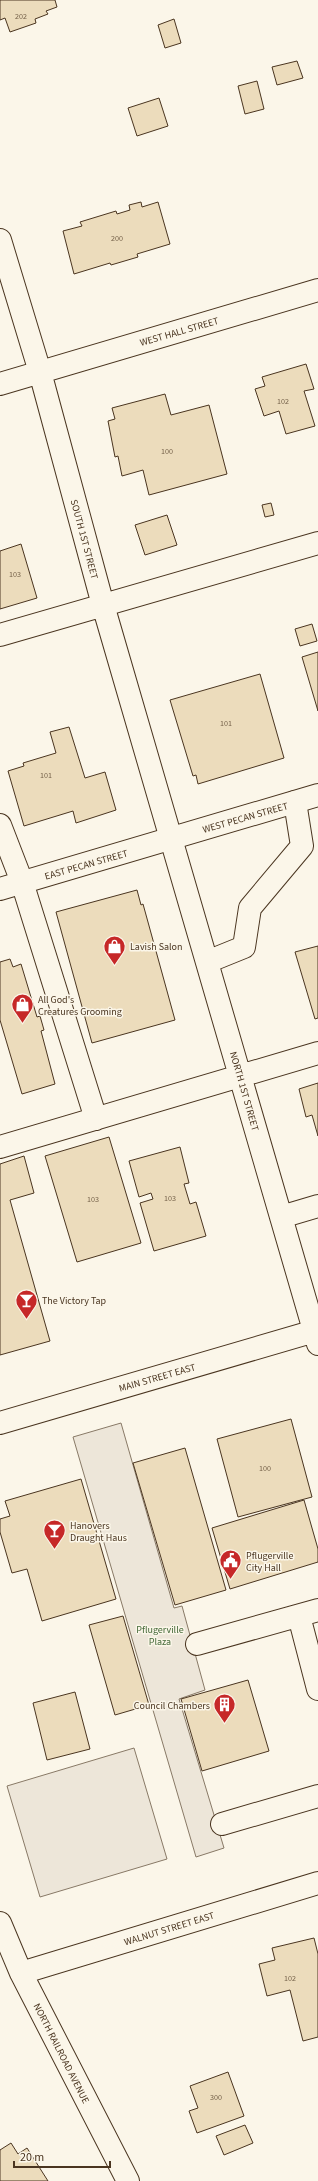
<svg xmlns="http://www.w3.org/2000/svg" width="318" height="2181" font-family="'Source Sans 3',sans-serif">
<rect width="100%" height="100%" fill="#fbf6e9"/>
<path fill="#ede6d9" stroke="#887966" d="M121 1423 174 1608 182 1606 205 1690 179 1699 224 1848 196 1857 73 1437Z
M134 1748 167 1859 40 1897 7 1786Z"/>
<path fill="#ecdcbc" stroke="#4a3520" d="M0 0H55L57 7 46 11 48 14 35 19 36 23 10 32 5 18 0 20Z
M174 19 181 43 165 48 158 25Z
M297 61 303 78 277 85 272 67Z
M257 81 264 109 245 114 238 86Z
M159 98 168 126 137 136 128 108Z
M141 202 142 207 158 202 170 244 137 254 138 257 111 265 110 263 74 274 63 231 82 226 80 222 116 211 117 214 130 210 129 205Z
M306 364 314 389 304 391 315 426 286 434 279 411 264 416 255 389 265 386 262 377Z
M165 394 171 415 209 405 227 474 149 495 143 470 122 476 118 456 115 457 108 421 115 419 112 408Z
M271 503 274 515 265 517 262 505Z
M167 515 177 545 145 555 135 525Z
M21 544 37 598 0 609V551Z
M312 624 317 641 300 646 295 629Z
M318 652V711L302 657Z
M260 674 284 758 198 784 196 775 193 776 170 700Z
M69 727 85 778 105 772 116 810 76 823 73 811 24 826 8 771 24 766 23 763 56 753 50 732Z
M137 890 141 905 143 904 175 1020 92 1043 56 912Z
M318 946V1018L315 1019 295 952Z
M10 959 13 967 21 964 37 1017 40 1016 44 1030 41 1031 55 1084 22 1094 0 1020V962Z
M318 1083V1136L312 1115 306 1117 299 1089Z
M109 1137 141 1243 77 1262 45 1156Z
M180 1147 189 1183 184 1184 190 1204 196 1202 206 1236 154 1251 140 1203 153 1199 151 1193 139 1197 129 1161Z
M24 1156 34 1193 10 1200 50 1341 0 1355V1164Z
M291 1419 312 1497 238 1517 217 1439Z
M185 1448 226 1590 175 1605 133 1463Z
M81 1479 116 1599 42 1621 27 1569 12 1573 0 1532V1519L10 1516 5 1501Z
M304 1500 318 1549V1562L230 1589 212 1528Z
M123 1616 149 1705 115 1715 89 1625Z
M248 1680 269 1751 202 1771 181 1699Z
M75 1692 90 1749 47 1760 33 1703Z
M314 1938 318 1954V2037L303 2041 290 1990 267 1996 259 1964 275 1960 272 1948Z
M228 2072 244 2116 197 2133 189 2111 198 2108 190 2086Z
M245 2125 253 2143 224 2155 216 2136Z
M11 2143 18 2154 27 2148 48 2181H0V2150Z"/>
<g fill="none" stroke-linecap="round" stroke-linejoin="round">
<defs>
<path id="minor" d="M0 240 40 372 103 605 318 1344
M0 384 318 290
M0 635 318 543
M0 825 22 882 96 1119
M207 962 244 947 250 908 302 846 295 802
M0 1147 318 1053
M281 1217 318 1206
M0 1423 318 1330
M299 1616 318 1689
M197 1644 318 1610
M222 1824 318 1796
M0 1923 21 1973 128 2181
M21 1973 318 1883"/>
<path id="major" d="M0 889 318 795"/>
</defs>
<use href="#minor" stroke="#4a3520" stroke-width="24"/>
<use href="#major" stroke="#4a3520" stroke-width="24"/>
<use href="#minor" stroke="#fbf6e9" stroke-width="22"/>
<use href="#major" stroke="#fbf6e9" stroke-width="22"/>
</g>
<defs>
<symbol id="shop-pin" viewBox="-11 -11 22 30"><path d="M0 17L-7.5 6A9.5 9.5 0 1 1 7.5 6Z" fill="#c62828" stroke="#fbf6e9"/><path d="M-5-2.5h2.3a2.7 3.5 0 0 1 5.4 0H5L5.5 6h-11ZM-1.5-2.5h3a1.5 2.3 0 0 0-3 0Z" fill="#fff"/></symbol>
<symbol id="bar-pin" viewBox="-11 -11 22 30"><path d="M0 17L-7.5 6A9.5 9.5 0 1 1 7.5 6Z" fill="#c62828" stroke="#fbf6e9"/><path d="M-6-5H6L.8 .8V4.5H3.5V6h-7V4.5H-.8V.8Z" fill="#fff"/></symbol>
<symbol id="civic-pin" viewBox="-11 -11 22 30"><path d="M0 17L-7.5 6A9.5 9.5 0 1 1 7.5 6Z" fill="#c62828" stroke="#fbf6e9"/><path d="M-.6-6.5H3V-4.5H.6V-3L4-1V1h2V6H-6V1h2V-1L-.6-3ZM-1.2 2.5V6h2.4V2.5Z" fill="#fff"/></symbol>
<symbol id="building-pin" viewBox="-11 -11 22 30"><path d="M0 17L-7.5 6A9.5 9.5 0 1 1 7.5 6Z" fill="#c62828" stroke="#fbf6e9"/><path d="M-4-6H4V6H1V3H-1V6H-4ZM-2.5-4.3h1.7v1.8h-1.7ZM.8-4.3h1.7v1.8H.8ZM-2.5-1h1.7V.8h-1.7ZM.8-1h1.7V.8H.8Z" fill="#fff"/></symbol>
</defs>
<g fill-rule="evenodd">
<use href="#shop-pin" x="102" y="934" width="25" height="34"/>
<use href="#shop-pin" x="10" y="992" width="25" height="34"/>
<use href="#bar-pin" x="14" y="1288" width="25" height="34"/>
<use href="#bar-pin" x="42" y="1518" width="25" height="34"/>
<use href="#civic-pin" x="218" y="1548" width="25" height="34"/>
<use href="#building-pin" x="212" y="1692" width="25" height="34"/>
</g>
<g text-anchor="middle" stroke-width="3" stroke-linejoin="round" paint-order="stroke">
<g font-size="8" fill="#725f47">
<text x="21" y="19">202</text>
<text x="117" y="241">200</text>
<text x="283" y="404">102</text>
<text x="167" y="454">100</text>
<text x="15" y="577">103</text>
<text x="226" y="726">101</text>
<text x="46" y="778">101</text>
<text x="170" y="1201">103</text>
<text x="93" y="1202">103</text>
<text x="265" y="1471">100</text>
<text x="290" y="1981">102</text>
<text x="216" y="2100">300</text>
</g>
<g font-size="10" fill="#4a3520" stroke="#fbf6e9">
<text transform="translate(179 331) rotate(-16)" y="4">WEST HALL STREET</text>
<text transform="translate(85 539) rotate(75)" y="4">SOUTH 1ST STREET</text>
<text transform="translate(245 817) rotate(-16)" y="4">WEST PECAN STREET</text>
<text transform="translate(86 864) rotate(-16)" y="4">EAST PECAN STREET</text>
<text transform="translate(245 1091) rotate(74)" y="4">NORTH 1ST STREET</text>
<text transform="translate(157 1377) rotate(-16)" y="4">MAIN STREET EAST</text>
<text transform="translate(169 1928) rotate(-17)" y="4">WALNUT STREET EAST</text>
<text transform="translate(62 2053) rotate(63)" y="4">NORTH RAILROAD AVENUE</text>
</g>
<g font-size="10" fill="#4a3520" stroke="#fbf6e9" text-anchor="start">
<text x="130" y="950">Lavish Salon</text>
<text x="38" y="1003">All God's<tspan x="38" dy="12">Creatures Grooming</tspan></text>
<text x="42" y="1304">The Victory Tap</text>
<text x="70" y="1529">Hanovers<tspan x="70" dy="12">Draught Haus</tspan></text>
<text x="246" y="1559">Pflugerville<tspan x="246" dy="12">City Hall</tspan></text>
<text x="210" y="1709" text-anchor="end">Council Chambers</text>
</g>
<g font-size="10" fill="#436837" stroke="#fbf6e9">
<text x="160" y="1633">Pflugerville<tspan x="160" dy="12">Plaza</tspan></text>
</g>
</g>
<path d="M14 2161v6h96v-6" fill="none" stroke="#4a3520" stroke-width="2"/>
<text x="20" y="2161" font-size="12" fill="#4a3520" stroke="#fbf6e9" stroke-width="3" paint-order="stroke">20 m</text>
</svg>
